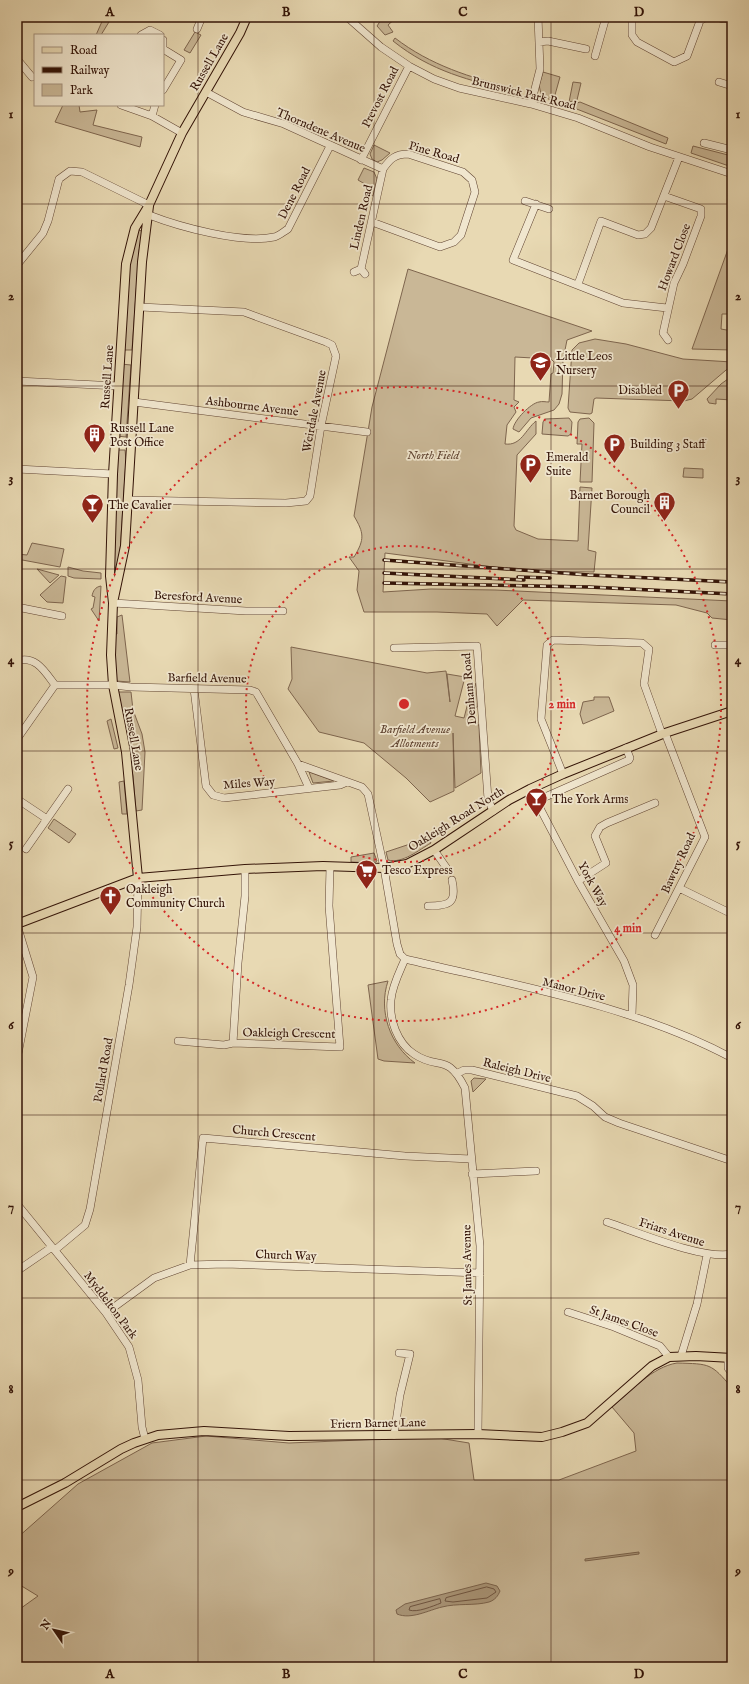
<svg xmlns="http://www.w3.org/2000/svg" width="749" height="1684" font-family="'IM FELL English',serif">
<rect width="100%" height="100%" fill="#e8d9b3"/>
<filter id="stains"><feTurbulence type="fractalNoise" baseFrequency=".005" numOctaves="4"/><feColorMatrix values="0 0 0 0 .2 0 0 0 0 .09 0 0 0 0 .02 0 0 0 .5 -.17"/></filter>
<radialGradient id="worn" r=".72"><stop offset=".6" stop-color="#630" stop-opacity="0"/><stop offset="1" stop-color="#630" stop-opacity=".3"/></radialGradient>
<path fill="#c9b796" stroke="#7e654e" d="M104 17H112L101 35H96Z
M383 17H397L388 25 393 32 385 35 377 26Z
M195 32 201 35 190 53 184 50Z
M395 38C430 65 471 78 513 88L516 92C469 80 432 72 393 41Z
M543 72 560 77 553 102 541 94 539 85Z
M573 82 581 83 577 100 569 102Z
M580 102 668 138 666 144 569 106Z
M63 105H79L80 112 97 110 93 125 142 137 140 147 55 122Z
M374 145 390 153 382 160 377 162 372 159 370 154Z
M693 146 732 156V167L691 153Z
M364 168 374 172 377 179 373 196 368 194 370 187 358 180Z
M137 230 143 231 139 251 132 350H122L128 267Z
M732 238V314H722L721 329 732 331V350L692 349Z
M408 269 592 331 567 340 563 360 562 394 559 404 554 410 531 418 519 432 513 429C514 420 531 403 539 402 542 401 546 402 549 402L551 374 553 373 554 362 551 359 515 357 514 400 519 402 514 407 516 412 507 425 505 444C521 446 525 430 536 421V434L517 455 514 526 516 530 538 539 578 541 580 487 592 488 588 550 596 552 594 572 524 571 385 553 383 592 431 589 495 590 732 601V620L712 618 707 613 676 605 523 600 497 626 487 614 437 612H364L357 590 359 571 349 557H354C365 539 364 533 354 516L372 407Z
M595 339 626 344 683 359 732 362V365L692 399 684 401 596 398 594 399 592 413 590 414 570 412 568 408 572 350 579 343Z
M121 364 131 365 126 437 117 436Z
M732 376V400L716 399V404L709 403 707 399 721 384Z
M569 418 572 422 571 434 568 436 542 434 543 422 545 419Z
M589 418 594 423 592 482H580L582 444H577L578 422 580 419Z
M116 450H125L126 460 120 552 117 572 111 571Z
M684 468 703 469V478L683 477Z
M32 543 64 549 60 567 17 559V554L27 555Z
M68 567 83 571 101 573V579L74 578 68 576Z
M37 569 59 575 50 583Z
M61 576 66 577 63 603 47 602 40 595Z
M101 586 99 621 91 609 93 608 95 597 92 596C93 591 95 587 101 586Z
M122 615 130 682 116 681 114 634H117V617Z
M291 647 427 673 446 671 450 702 447 674 465 677 455 716 464 718 471 691 473 692 476 683 478 706 474 709 473 715 479 726 481 773 455 788 453 733 454 791 430 802 406 778 364 743 319 732 288 689 292 679Z
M117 692H131L133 710 142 734 145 752 142 810 136 811 133 776Z
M594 697H609L614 711 583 724 580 714 583 702 594 700Z
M111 719 118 748 114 749 107 721Z
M309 772 334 781 313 783Z
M124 781 127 814H122L119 782Z
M54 819 76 834 69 843 48 828Z
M428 838 431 843C419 850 402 864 388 860L386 852Z
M374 853 377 861 374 863 351 862V857Z
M388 981C378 1011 390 1045 415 1063L384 1061 378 1059 368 985Z
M474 1078 486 1079 473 1092 471 1081Z
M677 1363C710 1364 711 1363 732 1388V1667H17V1611L38 1596 20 1585 17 1578V1538L78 1484 152 1443 206 1436 289 1443 432 1437 469 1443 474 1480H559L636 1451 634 1433 612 1407C631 1391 652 1367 677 1363Z"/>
<path fill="#aa9679" stroke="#7a624b" d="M639 1552V1554L585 1561V1559Z
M486 1583 497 1586 500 1591C498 1596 495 1600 489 1602 475 1606 457 1603 442 1607 429 1610 411 1620 397 1614L396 1610 405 1604Z"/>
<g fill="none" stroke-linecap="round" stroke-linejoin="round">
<path stroke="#6e5440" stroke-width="1" d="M487 1587 494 1589 496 1592 487 1598 453 1602 445 1601 446 1598Z
M440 1599 441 1603C433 1606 417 1613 409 1610L410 1607Z"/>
<defs>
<path id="minor" d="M347 17 381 47 409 66 434 79 459 88 531 104 578 118 650 147 732 174
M632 17V35L637 42 674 62 687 56 700 21 706 17
M715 17 724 19V17
M197 29 202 17
M141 35 150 30 160 35
M163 40V46
M539 42 548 41 586 49
M163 49 181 60 163 90
M595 56 606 17
M17 59 32 77
M719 82 732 86
M206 92 243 112 284 124 383 169
M531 104 540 69 538 17
M121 105 152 116 182 133
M152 116 155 105
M704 143 732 150
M361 160 409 66
M664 196 701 209V216L683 264 674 283 663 333 668 340
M525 201 549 209
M536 204 513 260 623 303 667 308
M149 215C180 227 242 244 274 237 279 236 283 232 288 229L330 146
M17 265 43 233 48 221 59 179 70 171 82 172 149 205
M361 269 383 169C390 159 395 154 408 154L463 172 472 180 475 192 461 235 454 242 440 247 372 222
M354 272 361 269 365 274
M578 284 601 221 638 235 645 234 651 228 679 157
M17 381 118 386
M134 402 367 432
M17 469 113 474
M129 500 286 503 306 501 310 496 321 426 336 356 332 345 326 342 244 312 140 307
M113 603 246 611H283
M17 607 62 616
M715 645H732
M394 648 477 646 488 799 493 811
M17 661C36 655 45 672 55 685
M194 689 206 786 213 795 224 798 340 785 347 782
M17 739 55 685H113L131 687 250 690 256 692 298 764 362 787 368 794 384 868 397 944 400 954 405 959C400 971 392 986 391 1000 389 1019 397 1043 414 1054 439 1071 447 1052 465 1088L480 1246 478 1434
M298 764 309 788
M563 774 541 719 547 645 553 640 642 643 649 649 644 684 662 734
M530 789 578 881 624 961 633 985 632 1015
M17 799 47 819
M536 801 629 760 630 758 626 748
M26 849 68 789
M434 850 448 870
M245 869V896L238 963 233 1043 340 1047 329 906 330 867
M578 881 606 863 595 836 600 827 607 823 655 803
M679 888 732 914
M428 906C450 906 457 903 452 880
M17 925 33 977 17 1059
M655 935 705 837 665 733
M405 959C514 985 633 1005 732 1058
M178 1041 224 1045 233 1043
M458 1073 464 1070H472L577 1096 593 1106 605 1117 619 1123 732 1161
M472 1174 536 1171
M17 1204 106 1313 129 1347 138 1380 142 1427 145 1439
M607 1222C637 1232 703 1260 732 1254
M55 1250 85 1225 90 1209 129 985 137 927 138 878
M190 1265 203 1138 405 1156 471 1159
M17 1271 52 1247
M568 1312 614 1327 660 1346 669 1357
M106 1313 154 1278 190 1265 225 1264 480 1273
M681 1356 697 1304 707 1255
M728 1358V1368L732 1373
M394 1435 400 1395 410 1354 399 1353"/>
<path id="major" d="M114 598 125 546 142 262 149 206
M138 878 126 752 113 685 111 655 113 603 110 576 113 474 126 264 135 228 149 205 182 133 240 33 247 17
M17 924 138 878 245 869 323 866 384 868 407 864 434 850 509 800 530 789 563 774 665 733 732 711
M17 1507 65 1483 121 1449 134 1443 158 1435 204 1431 289 1436 478 1434 542 1437 562 1432 587 1423 652 1366 669 1357 696 1356 732 1358"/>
</defs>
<use href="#minor" stroke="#604432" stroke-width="8"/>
<use href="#major" stroke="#331307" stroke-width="10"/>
<use href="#minor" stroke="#f0e6ce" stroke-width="7"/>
<use href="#major" stroke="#e8d9b3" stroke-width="8"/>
<defs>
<path id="rail" d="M384 560 589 575 732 582
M384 573 524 580
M518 577 550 578
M384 583 589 587 732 594"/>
</defs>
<use href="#rail" stroke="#331307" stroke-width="3.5"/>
<use href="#rail" stroke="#f0e6ce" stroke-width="2" stroke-dasharray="6" stroke-linecap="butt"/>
</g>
<path fill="none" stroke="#331307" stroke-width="1" stroke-opacity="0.55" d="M198 17V1667M374 17V1667M551 17V1667M17 204H732M17 386H732M17 569H732M17 751H732M17 933H732M17 1115H732M17 1298H732M17 1480H732"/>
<g fill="none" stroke="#d62828" stroke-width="2" stroke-dasharray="2 4">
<circle cx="404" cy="704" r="158"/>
<circle cx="404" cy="704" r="317"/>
</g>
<defs>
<symbol id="school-pin" viewBox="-11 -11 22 30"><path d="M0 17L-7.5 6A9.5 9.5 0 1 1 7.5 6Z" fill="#8f2418" stroke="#f0e6ce"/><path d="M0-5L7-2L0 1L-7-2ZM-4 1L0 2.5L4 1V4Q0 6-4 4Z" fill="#fff"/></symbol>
<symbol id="parking-pin" viewBox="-11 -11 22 30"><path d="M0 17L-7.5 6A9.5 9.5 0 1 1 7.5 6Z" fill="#8f2418" stroke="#f0e6ce"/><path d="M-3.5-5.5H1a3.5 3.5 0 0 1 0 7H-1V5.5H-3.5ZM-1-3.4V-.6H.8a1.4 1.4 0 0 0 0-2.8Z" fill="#fff"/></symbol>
<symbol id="building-pin" viewBox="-11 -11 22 30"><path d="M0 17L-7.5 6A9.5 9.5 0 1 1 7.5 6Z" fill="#8f2418" stroke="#f0e6ce"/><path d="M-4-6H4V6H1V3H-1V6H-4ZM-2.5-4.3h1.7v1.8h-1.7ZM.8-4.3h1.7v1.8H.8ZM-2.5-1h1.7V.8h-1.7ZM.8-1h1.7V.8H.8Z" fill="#fff"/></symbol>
<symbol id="bar-pin" viewBox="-11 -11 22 30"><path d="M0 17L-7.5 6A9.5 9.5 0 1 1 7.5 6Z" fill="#8f2418" stroke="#f0e6ce"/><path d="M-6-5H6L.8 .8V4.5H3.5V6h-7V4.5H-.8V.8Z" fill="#fff"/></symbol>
<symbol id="supermarket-pin" viewBox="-11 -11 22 30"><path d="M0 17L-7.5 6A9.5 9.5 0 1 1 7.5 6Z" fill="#8f2418" stroke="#f0e6ce"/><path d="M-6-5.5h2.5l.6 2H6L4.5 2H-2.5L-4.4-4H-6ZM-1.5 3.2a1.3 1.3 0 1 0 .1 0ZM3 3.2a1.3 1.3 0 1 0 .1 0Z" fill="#fff"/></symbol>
<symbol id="church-pin" viewBox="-11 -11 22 30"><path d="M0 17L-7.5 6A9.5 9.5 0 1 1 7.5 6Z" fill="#8f2418" stroke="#f0e6ce"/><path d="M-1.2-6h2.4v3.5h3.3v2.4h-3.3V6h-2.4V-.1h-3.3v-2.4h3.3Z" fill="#fff"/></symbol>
</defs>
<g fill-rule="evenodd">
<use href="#school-pin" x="528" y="350" width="25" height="34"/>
<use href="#parking-pin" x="666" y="378" width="25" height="34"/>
<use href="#building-pin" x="82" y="422" width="25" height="34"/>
<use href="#parking-pin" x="602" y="432" width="25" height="34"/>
<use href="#parking-pin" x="518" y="452" width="25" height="34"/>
<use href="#building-pin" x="652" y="490" width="25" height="34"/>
<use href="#bar-pin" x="80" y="492" width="25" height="34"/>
<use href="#bar-pin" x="524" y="786" width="25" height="34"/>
<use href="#supermarket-pin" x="354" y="858" width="25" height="34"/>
<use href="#church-pin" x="98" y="884" width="25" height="34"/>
</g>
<g text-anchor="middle" stroke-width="3.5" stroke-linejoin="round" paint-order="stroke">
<g font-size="12" fill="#331307" stroke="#f0e6ce">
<text transform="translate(209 62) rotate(-60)" y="4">Russell Lane</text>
<text transform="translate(524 93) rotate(14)" y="4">Brunswick Park Road</text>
<text transform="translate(380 97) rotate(-63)" y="4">Prevost Road</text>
<text transform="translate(321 130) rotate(23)" y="4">Thorndene Avenue</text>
<text transform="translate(434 152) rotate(16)" y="4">Pine Road</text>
<text transform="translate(294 193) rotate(-63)" y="4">Dene Road</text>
<text transform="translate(361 217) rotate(-77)" y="4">Linden Road</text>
<text transform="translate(674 257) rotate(-69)" y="4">Howard Close</text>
<text transform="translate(107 377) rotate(-86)" y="4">Russell Lane</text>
<text transform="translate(252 406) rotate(7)" y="4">Ashbourne Avenue</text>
<text transform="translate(314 411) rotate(-79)" y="4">Weirdale Avenue</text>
<text transform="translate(198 597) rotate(3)" y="4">Beresford Avenue</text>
<text transform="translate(207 678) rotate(1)" y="4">Barfield Avenue</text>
<text transform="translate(469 689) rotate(-95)" y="4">Denham Road</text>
<text transform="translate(134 739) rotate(80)" y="4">Russell Lane</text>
<text transform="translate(249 783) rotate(-4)" y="4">Miles Way</text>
<text transform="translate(456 819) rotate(-32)" y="4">Oakleigh Road North</text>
<text transform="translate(678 863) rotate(-65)" y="4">Bawtry Road</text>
<text transform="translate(593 884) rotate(61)" y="4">York Way</text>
<text transform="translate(574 989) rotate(14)" y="4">Manor Drive</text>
<text transform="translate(289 1033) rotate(1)" y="4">Oakleigh Crescent</text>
<text transform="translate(103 1070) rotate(-80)" y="4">Pollard Road</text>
<text transform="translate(517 1070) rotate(14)" y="4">Raleigh Drive</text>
<text transform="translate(274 1133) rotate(5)" y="4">Church Crescent</text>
<text transform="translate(672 1232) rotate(18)" y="4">Friars Avenue</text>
<text transform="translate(286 1255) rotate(2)" y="4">Church Way</text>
<text transform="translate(467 1265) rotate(-91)" y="4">St James Avenue</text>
<text transform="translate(111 1305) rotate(53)" y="4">Myddelton Park</text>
<text transform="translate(624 1321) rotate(20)" y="4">St James Close</text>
<text transform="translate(378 1423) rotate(-1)" y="4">Friern Barnet Lane</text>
</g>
<g font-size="12" fill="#331307" stroke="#f0e6ce" text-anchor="start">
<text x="556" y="360">Little Leos<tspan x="556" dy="14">Nursery</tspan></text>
<text x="662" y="394" text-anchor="end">Disabled</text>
<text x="110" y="432">Russell Lane<tspan x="110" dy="14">Post Office</tspan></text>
<text x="630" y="448">Building 3 Staff</text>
<text x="546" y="461">Emerald<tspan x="546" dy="14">Suite</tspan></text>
<text x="650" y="499" text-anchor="end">Barnet Borough<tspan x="650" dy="14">Council</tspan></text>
<text x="108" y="509">The Cavalier</text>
<text x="552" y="803">The York Arms</text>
<text x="382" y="874">Tesco Express</text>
<text x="126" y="893">Oakleigh<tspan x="126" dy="14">Community Church</tspan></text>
</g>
<g font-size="12" font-style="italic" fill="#604432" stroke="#f0e6ce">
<text x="433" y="459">North Field</text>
<text x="415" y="733">Barfield Avenue<tspan x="415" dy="14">Allotments</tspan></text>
</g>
</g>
<circle cx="404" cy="704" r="6" fill="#d62828" stroke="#f0e6ce" stroke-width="2"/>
<g font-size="12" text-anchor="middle" font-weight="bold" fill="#d62828" stroke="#f0e6ce" stroke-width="3.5" stroke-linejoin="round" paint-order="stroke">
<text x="562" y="708">2 min</text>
<text x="628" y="932">4 min</text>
</g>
<rect width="749" height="1684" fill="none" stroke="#e8d9b3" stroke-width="44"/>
<rect x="34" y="34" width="130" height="72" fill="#f0e6ce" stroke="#a4927e"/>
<rect x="42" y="47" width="20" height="6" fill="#e8d9b3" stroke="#a4927e"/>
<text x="70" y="54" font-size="12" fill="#331307">Road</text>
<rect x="42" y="67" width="20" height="6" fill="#331307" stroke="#a4927e"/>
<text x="70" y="74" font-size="12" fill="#331307">Railway</text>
<rect x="42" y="84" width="20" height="12" fill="#c9b796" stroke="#a4927e"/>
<text x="70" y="94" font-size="12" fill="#331307">Park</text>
<g transform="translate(54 1630) rotate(304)" stroke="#f0e6ce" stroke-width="3" paint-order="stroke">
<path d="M0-3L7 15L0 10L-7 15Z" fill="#331307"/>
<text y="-6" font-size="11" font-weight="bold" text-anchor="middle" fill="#331307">N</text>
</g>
<rect x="22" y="22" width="705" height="1640" fill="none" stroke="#331307" stroke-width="1.5"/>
<g font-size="13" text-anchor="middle" font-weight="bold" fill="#331307">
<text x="110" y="16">A</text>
<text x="286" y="16">B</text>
<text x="463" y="16">C</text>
<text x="639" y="16">D</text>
<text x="11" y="118">1</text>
<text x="738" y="118">1</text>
<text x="11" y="300">2</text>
<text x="738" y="300">2</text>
<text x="11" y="482">3</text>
<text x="738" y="482">3</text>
<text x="11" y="664">4</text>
<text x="738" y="664">4</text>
<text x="11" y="847">5</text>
<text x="738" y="847">5</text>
<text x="11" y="1029">6</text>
<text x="738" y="1029">6</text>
<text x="11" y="1211">7</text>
<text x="738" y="1211">7</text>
<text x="11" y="1393">8</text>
<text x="738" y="1393">8</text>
<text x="11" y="1575">9</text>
<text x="738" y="1575">9</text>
<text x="110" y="1678">A</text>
<text x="286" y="1678">B</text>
<text x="463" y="1678">C</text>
<text x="639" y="1678">D</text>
</g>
<rect width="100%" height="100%" filter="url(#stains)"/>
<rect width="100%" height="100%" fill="url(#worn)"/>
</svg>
